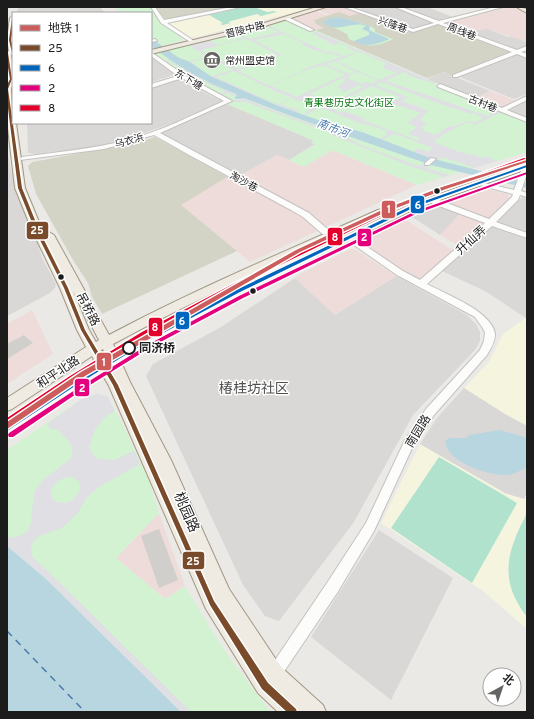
<svg xmlns="http://www.w3.org/2000/svg" width="534" height="719" font-family="Overpass,'Noto Sans SC',sans-serif">
<rect width="100%" height="100%" fill="#ebe9e5"/>
<path fill="#dad8d6" d="M18 7H100L105 13H17Z
M365 7H393L435 23 413 30 356 10Z
M402 7H427L453 17 438 20Z
M481 29H488L508 37 511 36 527 42V46L518 49H512L469 32Z
M515 54 527 58V94L514 99 457 76Z
M151 57 174 74V75L151 82Z
M176 80H180L223 102 187 118 127 139 84 149 35 154 28 153 27 123H151V87Z
M527 100V117L510 111 511 108Z
M227 104 315 141V144L289 160 277 155 239 176 196 154 161 133Z
M7 149 16 194 35 236 42 258 56 284 55 288 50 293 7 316Z
M522 197 527 198V233L496 223Z
M431 204H436L461 213 440 235 409 215V212Z
M492 226 527 239 526 318 485 291 442 271Z
M396 276 467 315 476 324 480 332V341L475 350 413 415 354 522 279 621 265 616 243 585 146 376 153 364 221 327 295 278 335 315Z
M379 530 453 578 391 700 311 637Z"/>
<path fill="#eddcd9" d="M329 7H342L359 13 350 16 339 12 331 15 318 10Z
M506 7H516L527 13V42L488 29 469 32 446 22Z
M316 11 329 16 314 20 324 28 315 30 291 19Z
M490 91 516 101 501 109 474 99Z
M332 150 417 185 250 262 180 204 229 175 235 178 277 155 304 167Z
M481 187 508 194 510 200 488 221 441 202 440 200 473 188Z
M461 213 481 221 483 223 459 245H457L440 235Z
M399 219H404L454 251 420 280 402 271 363 244V241Z
M351 249 356 250 396 276 335 315 295 278 302 273Z
M32 310 53 354 7 384V324Z
M159 513 185 586 165 599 116 558Z"/>
<path fill="#f5f5df" d="M243 7H315L196 37 189 38 169 24 172 22 201 17Z
M527 317V426L505 414 464 388 489 362 503 334Z
M420 444 505 493 524 499 527 492V629L483 591 381 523Z"/>
<path fill="#d9d8d6" d="M443 72 490 91 474 99 427 79Z
M464 388 505 414 527 426V492L524 499 505 493 420 444 437 418Z"/>
<path fill="#d4d4c6" d="M155 7H233L166 20Z
M339 12 350 16 359 13 413 32 439 24 510 51V53L453 76 444 72 427 78 315 30 324 28 316 24 314 20Z
M155 137 227 177 181 205 237 251 102 314 92 297 88 283 73 260 36 194 28 166 32 162 135 143Z"/>
<path fill="#d2f2d2" d="M116 7H151L161 23 184 40 162 46 151 38V13H120Z
M340 17 370 26 375 29V32L393 39C375 48 367 47 349 39L347 34 323 22 330 18Z
M288 19 311 31 314 30 436 83 435 84 436 86 527 122V152L417 185 332 150 304 167 289 160 315 145 311 143 314 141 227 104 233 102V100C205 87 180 72 155 55L156 52Z
M97 394 107 396 121 421 150 483 159 513 116 558 165 599 185 586C210 630 239 673 271 712H181L46 579 7 546V450L82 399Z"/>
<path fill="#b0e2cd" d="M244 7H254L267 12 274 11 277 12 261 16 257 14 231 21 228 22 231 23 223 25 220 24 223 23 209 15Z
M439 457 517 503 472 583 391 528Z
M527 513V617C498 580 507 551 527 513Z"/>
<path fill="#dfdfe4" fill-rule="evenodd" d="M264 25H267L326 52 331 51 343 56 359 52 349 49 347 48 349 47 339 43 334 45 312 33 316 32 436 83 435 84 407 75 408 74 403 72 386 81 487 116 500 109 503 111 475 125 468 122 456 128 443 134 434 142 457 151 471 155 472 154 482 158 485 156 497 161 474 168 455 161 442 158 437 160 430 158 413 152 419 148 428 152 432 148 402 136 393 134 382 140 380 139 388 134 385 133 388 131 382 129 357 122 320 107 306 115 304 114 315 106 300 100 298 101 292 98 280 104 295 109 299 112 298 113 236 89 209 75 213 76 233 70 210 57 191 62 202 70H200L188 61 207 57 189 45 209 40 218 45 244 38 234 33H237L250 39 278 32ZM284 34 304 43 302 44 311 49 328 54 331 53 341 57 307 68 270 86 238 71 282 55 254 40ZM244 39 249 40 278 55 239 69 214 58 201 50ZM360 52 387 64 382 66 385 67 383 68 393 72 400 71 379 80 336 61ZM334 61 356 72 349 74 325 64ZM323 65 346 75 332 80 297 97 271 86 303 71ZM234 71 277 92 292 97 279 104 274 103 216 77ZM357 72 377 80V81L371 84 367 82 363 84 348 79 350 78 348 76ZM342 78 345 79 344 80 345 82 337 87 343 89 341 90 345 92 359 85 363 87 330 104 327 102 331 100 309 94ZM381 82 449 107 471 114 473 113 483 118 474 123 468 121 452 127 449 126 435 135 427 132H424L423 126 427 123 419 120 424 117 422 116 429 111 402 101 408 97 375 85ZM372 86 400 97 391 103 421 113 407 123 417 127 408 134 420 138 417 140 362 120 365 118 342 111 340 113 329 106Z
M168 60 205 81 236 94 237 96 236 97 228 93 222 95 220 94 225 91 195 78 191 79 188 77 191 76 186 73 187 72 168 61H163Z
M241 97 291 117 333 131 364 146 407 162 420 166 424 163 430 165 426 168 449 175 445 177 410 166 330 134 324 130 297 121 246 102H233V100H242L239 98Z
M97 394 107 396 115 411 104 418 94 431 89 448 96 458 114 460 134 451 140 464 99 487 87 497 77 514 62 528 39 536 33 542 31 549 32 557 51 574 191 712H181L46 579 7 546V536L9 538 19 536 28 531 31 521 34 492 43 480 70 459 73 451 69 442 58 430 51 429 47 424 82 399ZM67 477H72L79 482 80 490 78 494 71 501 66 503 57 502 51 497V489L58 481Z"/>
<path fill="#b8d6df" d="M340 17 370 26 369 30 371 31 389 39C377 45 365 48 354 41L369 35V32L362 29 366 26C351 20 337 35 323 22L330 18Z
M151 38 179 58 188 61 212 77 276 105 321 121 362 132 430 158 527 183V188L431 165 291 116 244 98 237 99 234 98 237 96 236 94C205 82 178 67 151 46Z
M500 430 527 438 526 468C521 470 514 474 509 475 489 476 447 463 445 441L450 438H467L469 435Z
M7 546 46 579 181 712H7Z"/>
<g fill="none" stroke-linecap="round" stroke-linejoin="round">
<path stroke="#4a79ab" stroke-width="1.5" stroke-dasharray="7 5.5" stroke-linecap="butt" d="M7 631 85 712"/>
</g>
<path fill="#d1cfcc" d="M24 335 33 343 7 359V344Z
M159 529 178 580 159 588 141 536Z"/>
<g fill="none" stroke-linecap="round" stroke-linejoin="round">
<defs>
<path id="minor" d="M151 7H155L164 20 232 7H241L167 23 194 41 192 43 161 23Z
M344 7H350L413 29 434 23 395 7H401L439 21 495 7H503L443 23 517 50 527 46V50L521 52 527 54V58L517 54 457 77H453V75L512 52 438 24 413 32Z
M284 17H288L314 30 310 31 284 19Z
M155 39 157 41 151 42V40Z
M151 52 184 75 232 101 160 133 309 213 332 233V237H326L303 217 291 210 191 156 154 135 104 149 20 160 19 159 22 157C57 152 93 149 128 140 161 131 193 115 224 101L182 78 151 88V84L178 76 151 56Z
M440 84 502 108 527 96V100L507 110 527 118V122L438 87 437 86Z
M431 158 436 159 429 165H425V163Z
M505 165 527 168V174L521 191 527 193V197L520 195 518 200 496 222 527 233V238L492 226 427 284C445 294 492 311 495 334 495 342 491 348 487 355L434 415 413 446 374 531 337 593 277 682 272 685 267 682 264 677 267 672 327 583 366 523 405 440 426 409 480 350 484 341 485 332 482 327 475 317 397 275 344 238 345 236H351L403 271 420 280 485 223 428 202V198H434L489 219 512 197 513 194 472 183 476 181 514 190 521 171 503 168 502 167Z"/>
<path id="major" d="M317 7H326L265 26 151 54V50L261 24Z
M517 7 527 9V13L518 8Z
M13 16V55L11 54 13 69V83L11 89 13 123H16L25 188 44 234 49 232 54 235 109 335C196 289 288 250 378 210L382 209 387 212 386 214C294 255 202 296 113 344L117 352 144 336 234 288 411 204 527 163V169L417 208 242 294 152 342 121 362 130 382 171 460 229 589 281 667 323 705 326 712H278L258 693 206 609 109 386 102 374 12 433 7 435V421L96 364 92 356 12 409 7 411V398L86 347 77 330 60 288 32 230 15 188 7 120V51L9 52 7 39 10 18ZM73 291 99 340 96 342 89 330ZM103 349 106 358 101 350Z"/>
</defs>
<use href="#minor" stroke="#c3c2c1" stroke-width="2"/>
<use href="#major" stroke="#a19782" stroke-width="2"/>
<use href="#minor" fill="#fcfcfb" fill-rule="evenodd"/>
<use href="#major" fill="#efebe3" fill-rule="evenodd"/>
<defs>
<path id="bus-1" d="M13 17V27L11 40 13 48V54L12 53 9 40 12 18Z
M7 52 8 53 12 79 8 89 22 188 39 230 68 288 85 330 118 385 214 601 268 683 296 709 297 712H287L262 689 210 605 113 385 81 330 64 288 35 230 18 188 7 100V85L10 79 7 62Z"/>
<path id="bus-2" d="M527 165V167L415 207 240 292 150 340 78 384 7 431V426L74 382 146 338 236 290 413 205Z"/>
<path id="bus-3" d="M527 172V174L418 213 243 298 153 346 82 390 13 437H9L8 435 9 433 78 388 149 344 239 296 416 211Z"/>
<path id="bus-4" d="M524 158 527 159 412 201 237 286 146 334 74 378 7 423V418L70 376 142 332 233 284 410 199Z"/>
</defs>
<use href="#bus-1" stroke="#fff" stroke-width="3"/>
<use href="#bus-2" stroke="#fff" stroke-width="3"/>
<use href="#bus-3" stroke="#fff" stroke-width="3"/>
<use href="#bus-4" stroke="#fff" stroke-width="3"/>
<use href="#bus-1" fill="#7a4b2a" fill-rule="evenodd"/>
<use href="#bus-2" fill="#0065bd" fill-rule="evenodd"/>
<use href="#bus-3" fill="#e5007d" fill-rule="evenodd"/>
<use href="#bus-4" fill="#e4002b" fill-rule="evenodd"/>
<defs>
<path id="metro-1" d="M527 160V162L446 189 386 212 300 252 85 376 7 429V422L81 372 296 250 382 210 442 187Z"/>
</defs>
<use href="#metro-1" stroke="#fff" stroke-width="3"/>
<use href="#metro-1" fill="#cd5c5c" fill-rule="evenodd"/>
</g>
<defs>
<symbol id="museum-disc" viewBox="-11 -11 22 22"><circle r="9.5" fill="#646462" stroke="#fff"/><path d="M0-6L6-3V-2H-6V-3ZM-5-1h2V3h-2ZM-1-1h2V3h-2ZM3-1h2V3H3ZM-6 4H6V6H-6Z" fill="#fff"/></symbol>
</defs>
<g fill-rule="evenodd">
<use href="#museum-disc" x="202" y="50" width="20" height="20"/>
</g>
<g fill="#1c1c1c" stroke="#fff" stroke-width="1.5">
<circle cx="437" cy="191" r="3.5"/>
<circle cx="61" cy="277" r="3.5"/>
<circle cx="253" cy="291" r="3.5"/>
</g>
<circle fill="#fff" stroke="#1c1c1c" stroke-width="2" cx="129" cy="348" r="6"/>
<g text-anchor="middle" stroke-width="3" stroke-linejoin="round" paint-order="stroke">
<g font-size="10" fill="#1c1c1c" stroke="#fff">
<text transform="translate(393 24) rotate(19)" y="4">兴隆巷</text>
<text transform="translate(245 29) rotate(-14)" y="4">晋陵中路</text>
<text transform="translate(462 31) rotate(21)" y="4">周线巷</text>
<text transform="translate(189 79) rotate(31)" y="4">东下塘</text>
<text transform="translate(483 103) rotate(21)" y="4">古村巷</text>
<text transform="translate(129 140) rotate(-15)" y="4">乌衣浜</text>
<text transform="translate(244 181) rotate(28)" y="4">淘沙巷</text>
</g>
<g font-size="10" fill="#1c1c1c" stroke="#fff" text-anchor="start">
<text x="225" y="64">常州盟史馆</text>
</g>
<g font-size="10" fill="#0c7916" stroke="#fff">
<text x="349" y="106">青果巷历史文化街区</text>
</g>
<g font-size="11" font-style="italic" fill="#4a79ab" stroke="#fff">
<text transform="translate(333 128) rotate(20)" y="4">南市河</text>
</g>
<g font-size="12" fill="#1c1c1c" stroke="#fff">
<text transform="translate(471 240) rotate(-42)" y="4">升仙弄</text>
<text transform="translate(88 309) rotate(62)" y="4">吊桥路</text>
<text transform="translate(58 372) rotate(-33)" y="4">和平北路</text>
<text transform="translate(418 431) rotate(-58)" y="4">南园路</text>
</g>
<g font-size="12" font-weight="bold" fill="#1c1c1c" stroke="#fff" text-anchor="start">
<text x="139" y="352">同济桥</text>
</g>
<g font-size="14" fill="#4f4f4f" stroke="#fff">
<text x="254" y="393">椿桂坊社区</text>
</g>
<g font-size="14" fill="#1c1c1c" stroke="#fff">
<text transform="translate(187 512) rotate(66)" y="5">桃园路</text>
</g>
</g>
<g stroke="#fff" stroke-width="1.5">
<rect x="410" y="195" width="15" height="19" rx="4" fill="#0065bd"/>
<rect x="381" y="200" width="15" height="19" rx="4" fill="#cd5c5c"/>
<rect x="26" y="221" width="23" height="19" rx="4" fill="#7a4b2a"/>
<rect x="327" y="227" width="16" height="19" rx="4" fill="#e4002b"/>
<rect x="357" y="228" width="15" height="19" rx="4" fill="#e5007d"/>
<rect x="175" y="311" width="15" height="19" rx="4" fill="#0065bd"/>
<rect x="148" y="317" width="15" height="20" rx="4" fill="#e4002b"/>
<rect x="96" y="352" width="16" height="19" rx="4" fill="#cd5c5c"/>
<rect x="74" y="378" width="16" height="19" rx="4" fill="#e5007d"/>
<rect x="182" y="551" width="23" height="19" rx="4" fill="#7a4b2a"/>
</g>
<g font-size="11" text-anchor="middle" font-weight="bold" fill="#fff">
<text x="418" y="209">6</text>
<text x="389" y="213">1</text>
<text x="37" y="234">25</text>
<text x="335" y="241">8</text>
<text x="364" y="241">2</text>
<text x="182" y="325">6</text>
<text x="155" y="331">8</text>
<text x="104" y="366">1</text>
<text x="82" y="392">2</text>
<text x="193" y="565">25</text>
</g>
<rect width="534" height="719" fill="none" stroke="#1c1c1c" stroke-width="16"/>
<rect x="12" y="12" width="140" height="112" fill="#ffffff" stroke="#a4a4a4"/>
<rect x="20" y="25" width="20" height="6" fill="#cd5c5c" stroke="#a4a4a4"/>
<text x="48" y="32" font-size="12" fill="#1c1c1c">地铁 1</text>
<rect x="20" y="45" width="20" height="6" fill="#7a4b2a" stroke="#a4a4a4"/>
<text x="48" y="52" font-size="12" fill="#1c1c1c">25</text>
<rect x="20" y="65" width="20" height="6" fill="#0065bd" stroke="#a4a4a4"/>
<text x="48" y="72" font-size="12" fill="#1c1c1c">6</text>
<rect x="20" y="85" width="20" height="6" fill="#e5007d" stroke="#a4a4a4"/>
<text x="48" y="92" font-size="12" fill="#1c1c1c">2</text>
<rect x="20" y="105" width="20" height="6" fill="#e4002b" stroke="#a4a4a4"/>
<text x="48" y="112" font-size="12" fill="#1c1c1c">8</text>
<g transform="translate(502 687) rotate(40)"><circle r="19" fill="#ffffff" stroke="#a4a4a4"/>
<path d="M0-3L7 15L0 10L-7 15Z" fill="#646462"/>
<text y="-6" font-size="11" font-weight="bold" text-anchor="middle" fill="#1c1c1c">北</text>
</g>
</svg>
